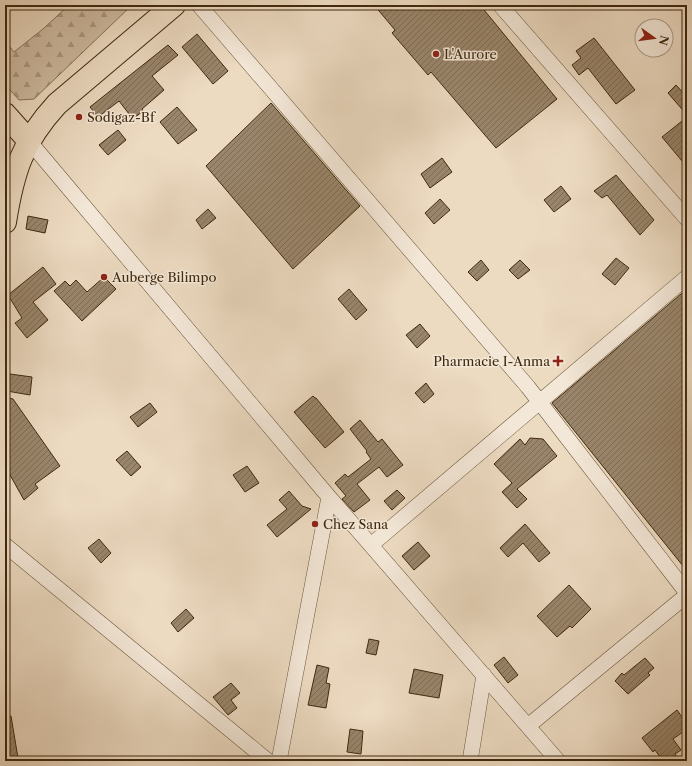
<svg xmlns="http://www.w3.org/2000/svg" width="692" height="766" font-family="'Libre Caslon Text',serif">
<defs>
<pattern id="forest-firs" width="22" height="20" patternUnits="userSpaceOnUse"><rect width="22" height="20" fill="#cfbca3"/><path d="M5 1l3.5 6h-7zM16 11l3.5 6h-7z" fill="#a99983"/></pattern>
<pattern id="building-hatch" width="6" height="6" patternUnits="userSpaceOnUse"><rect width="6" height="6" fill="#99856b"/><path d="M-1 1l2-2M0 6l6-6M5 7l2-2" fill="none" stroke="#7e6d56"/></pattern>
</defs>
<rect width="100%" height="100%" fill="#ecdac1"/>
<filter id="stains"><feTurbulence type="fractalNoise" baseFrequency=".005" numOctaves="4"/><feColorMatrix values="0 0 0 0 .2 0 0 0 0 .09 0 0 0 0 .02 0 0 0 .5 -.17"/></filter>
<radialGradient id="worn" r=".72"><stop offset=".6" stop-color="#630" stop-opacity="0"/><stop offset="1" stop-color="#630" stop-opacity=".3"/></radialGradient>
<path fill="url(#forest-firs)" stroke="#887258" d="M69 5H132L34 99 19 100 5 84V41L14 52 43 29Z"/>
<path fill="url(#building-hatch)" stroke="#40290e" d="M374 5H480L557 99 496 148 431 72 428 75 392 33 395 30Z
M197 34 228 71 213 84 182 47Z
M594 38 635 90 616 104 588 68 579 75 572 65 581 58 576 51Z
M168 45 178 55 152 76 164 90 142 109 143 111 133 119 119 101 98 117 90 107Z
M676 85 687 97V115L668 93Z
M271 103 360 206 293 269 206 166Z
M177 107 197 130 178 144 160 122Z
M687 117V167L662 137Z
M118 130 126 140 108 155 99 145Z
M442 158 452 172 430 188 421 174Z
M616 175 654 220 640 235 607 195 602 198 594 191Z
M561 186 571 199 554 212 544 200Z
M440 199 450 210 434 224 425 213Z
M208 209 216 218 202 229 196 220Z
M28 216 48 220 45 233 26 229Z
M616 258 629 268 615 285 602 274Z
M481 260 489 270 477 281 468 272Z
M520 260 530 270 518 279 509 270Z
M43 267 56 284 33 302 48 320 27 338 15 323 22 318 8 295Z
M104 277 116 289 82 321 54 291 65 281 70 286 76 280 87 292Z
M349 289 367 310 356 320 338 299Z
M687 289V571L552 403Z
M420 324 430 336 417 348 406 335Z
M10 374 32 377 30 395 7 391Z
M426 383 434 394 424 403 415 393Z
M313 396 315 398H316L344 432 325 448 294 412Z
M5 397 13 399 60 466 35 484 38 488 24 500 5 466Z
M150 403 157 412 138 427 130 417Z
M360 420 378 442 382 439 403 465 387 477 379 467 357 484 370 500 354 512 342 499 346 496 335 483 345 474 348 477 371 459 366 452 367 451 350 429Z
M530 438 543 439 557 456 517 489 527 499 517 508 502 492 512 483 494 464 520 439 525 445Z
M127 451 141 467 131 476 116 460Z
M247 466 259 483 245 492 233 475Z
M397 490 405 498 392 510 384 501Z
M289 491 302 506 311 509 277 537 267 525 287 509 279 500Z
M525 524 550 553 539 562 523 543 508 557 500 548Z
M99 539 111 553 101 563 88 548Z
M418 542 430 556 414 570 402 556Z
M569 585 591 609 572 628 570 626 557 637 537 616Z
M186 609 194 618 178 632 171 623Z
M369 639 379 641 376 655 366 653Z
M504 657 518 675 508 683 494 665Z
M645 658 654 668 648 673 650 675 628 694 615 681 622 673 624 675Z
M317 665 329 668 326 683 330 684 326 708 308 705Z
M414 669 443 675 439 698 409 693Z
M231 683 240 693 231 700 237 708 228 715 213 697Z
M677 710 687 724V729L673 739 681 750 675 754 679 761H663L655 750 653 752 642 738Z
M11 716 18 758 5 761V717Z
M350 729 363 731 361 754 347 752Z"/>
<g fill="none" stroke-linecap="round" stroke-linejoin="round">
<defs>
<path id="street" d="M199 5 528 387 687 593
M500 5 687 219
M29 141 329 497 558 761
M5 545 268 761
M371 545 687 277
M528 726 687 595
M279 761 329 497
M470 761 484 675"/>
<path id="highway" d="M5 114 29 141
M5 222C13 172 22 142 57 104L174 5"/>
</defs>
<use href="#street" stroke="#6b553b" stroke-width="16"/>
<use href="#highway" stroke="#40290e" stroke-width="24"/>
<use href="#street" stroke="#f3e7d7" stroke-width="15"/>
<use href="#highway" stroke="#ecdac1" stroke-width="22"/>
</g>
<g fill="#8f2418" stroke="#f3e7d7" stroke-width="1.5">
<circle cx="436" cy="54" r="4"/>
<circle cx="79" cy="117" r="4"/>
<circle cx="104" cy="277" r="4"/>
<path d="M556 355h4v4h4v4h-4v4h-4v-4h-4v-4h4z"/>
<circle cx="315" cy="524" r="4"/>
</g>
<g text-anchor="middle" stroke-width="3" stroke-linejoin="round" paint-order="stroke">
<g font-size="13" fill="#40290e" stroke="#f3e7d7" text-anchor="start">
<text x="444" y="59">L'Aurore</text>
<text x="87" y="122">Sodigaz-Bf</text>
<text x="112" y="282">Auberge Bilimpo</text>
<text x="550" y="366" text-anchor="end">Pharmacie I-Anma</text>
<text x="323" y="529">Chez Sana</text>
</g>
</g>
<rect width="692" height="766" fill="none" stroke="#ecdac1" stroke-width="20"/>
<rect x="6" y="6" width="680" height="754" fill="none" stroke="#40290e" stroke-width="2"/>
<rect x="10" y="10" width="672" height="746" fill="none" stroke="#40290e"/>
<g transform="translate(654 38) rotate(104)"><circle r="19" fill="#f3e7d7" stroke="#ab9b87"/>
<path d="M0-3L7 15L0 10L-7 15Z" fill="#8f2418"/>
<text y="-6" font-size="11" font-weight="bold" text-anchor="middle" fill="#40290e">N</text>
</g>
<rect width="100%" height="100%" filter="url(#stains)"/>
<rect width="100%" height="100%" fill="url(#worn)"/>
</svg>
